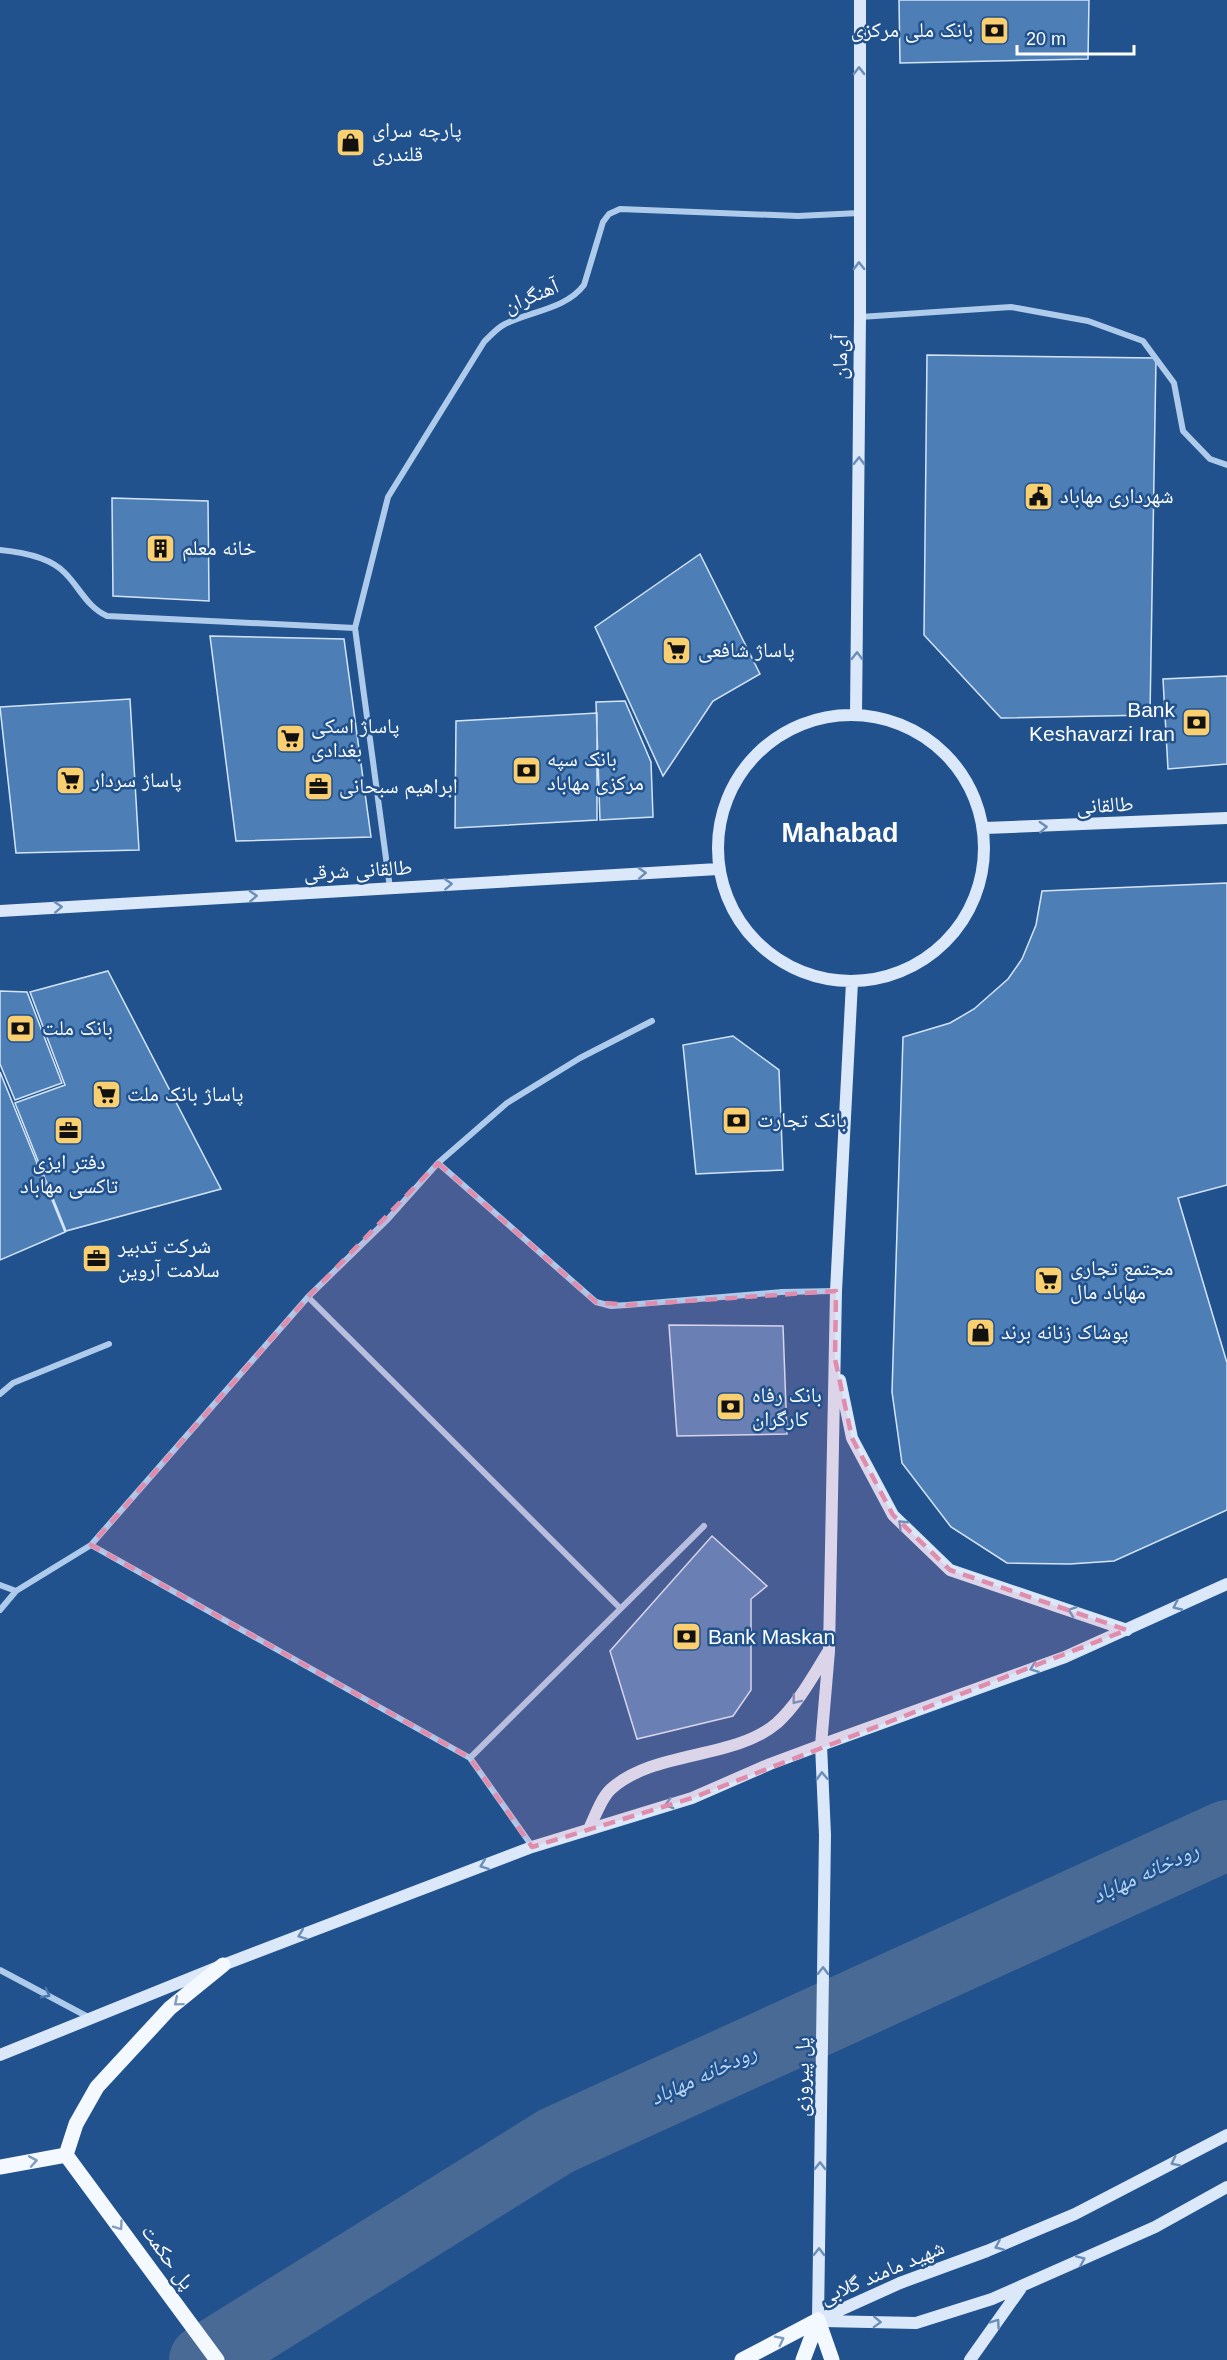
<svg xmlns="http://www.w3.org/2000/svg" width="1227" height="2360" font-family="Helvetica,'Noto Naskh Arabic',sans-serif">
<rect width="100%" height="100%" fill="#21528d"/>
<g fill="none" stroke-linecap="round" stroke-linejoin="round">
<path stroke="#486a94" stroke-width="70" d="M204 2360 556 2141 1227 1835"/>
</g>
<path fill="#4d7eb6" stroke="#d4e5f9" stroke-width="1.5" d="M899 0H1089L1088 59 900 63Z
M927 355 1156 358 1150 715 1001 718 924 635Z
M112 498 208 501 209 601 113 596Z
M700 554 760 674 713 701 663 776 595 627Z
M210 636 344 639 371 837 236 841Z
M1227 676V764L1168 769 1163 679Z
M130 699 139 850 16 853 0 707Z
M625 701 651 762 653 817 600 820 596 702Z
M597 713V820L455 828 456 721Z
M1227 883V1185L1178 1198 1227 1363V1510L1114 1561 1070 1564 1007 1563 951 1527 902 1463 892 1392 903 1037 950 1023 974 1009 1008 979 1022 959 1036 925 1042 891Z
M108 971 221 1189 66 1231 15 1103 65 1085 30 992Z
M0 991 27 992 62 1083 15 1100 0 1064Z
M733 1036 779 1070 783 1170 696 1174 683 1045Z
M0 1072 65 1232 0 1260Z
M669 1325 783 1326 787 1434 677 1436Z
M712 1536 767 1586 751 1599V1690L733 1716 637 1739 610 1651Z"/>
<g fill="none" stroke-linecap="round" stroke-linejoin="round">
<path stroke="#afcbec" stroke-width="6" d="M860 317 1011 307 1088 321 1143 341 1174 383 1183 431 1210 459 1227 465
M0 550C21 552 50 557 65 573 80 588 87 607 107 616L355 628
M390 888 355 628 388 497 484 342C490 336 497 328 505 324 531 311 566 309 584 285L603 222 609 214 620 209 798 216 859 213
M438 1163 596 1302 611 1306 627 1305 782 1292 836 1291
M308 1297 620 1608
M0 1394 13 1383 109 1344
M91 1545 308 1297 388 1219 438 1163 507 1103 580 1058 652 1021
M0 1585 16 1591
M0 1610 16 1591 91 1545 470 1758 532 1846
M470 1758 704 1526
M0 1970 90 2018"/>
<path stroke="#dbe8f9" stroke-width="12" d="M856 714 860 317V0
M718 848a133 133 0 1 1 266 0a133 133 0 1 1-266 0Z
M985 828 1227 818
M0 911 718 869
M852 982 836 1291 829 1651 821 1745 1065 1657 1227 1584
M840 1380 852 1438 893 1515 950 1570 1127 1630
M589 1829C595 1817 601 1798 611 1789 654 1750 734 1760 777 1723 798 1704 813 1676 828 1652
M0 2055 223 1965 532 1847 692 1798 770 1764 821 1745 825 1835 818 2320
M818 2320 900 2283 987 2251 1075 2214 1227 2135
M823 2321 916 2323 992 2299 1155 2227 1227 2187
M970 2360 1021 2288"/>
<path stroke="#f4f8ff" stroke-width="15" d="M66 2155 217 2360
M66 2155 76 2124 97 2087 170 2008 223 1965
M0 2167 66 2155
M818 2320 832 2360
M742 2360 818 2320
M803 2360 818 2320"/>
</g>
<defs><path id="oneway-chevron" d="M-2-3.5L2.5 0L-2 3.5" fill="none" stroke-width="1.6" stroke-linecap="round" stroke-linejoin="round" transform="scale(1.5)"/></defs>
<g stroke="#6b8eb8">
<use href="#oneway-chevron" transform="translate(859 71) rotate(-90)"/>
<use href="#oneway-chevron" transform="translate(859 266) rotate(-91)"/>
<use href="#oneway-chevron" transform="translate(859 461) rotate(-89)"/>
<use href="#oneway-chevron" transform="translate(857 656) rotate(-89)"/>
<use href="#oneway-chevron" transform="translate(1043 827) rotate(-3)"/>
<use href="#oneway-chevron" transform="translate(642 873) rotate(-3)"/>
<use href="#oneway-chevron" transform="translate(448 884) rotate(-3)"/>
<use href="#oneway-chevron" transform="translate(253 896) rotate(-3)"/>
<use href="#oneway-chevron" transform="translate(58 907) rotate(-3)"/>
<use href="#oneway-chevron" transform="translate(902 1524) rotate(-136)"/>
<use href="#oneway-chevron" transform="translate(1177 1606) rotate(155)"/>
<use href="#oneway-chevron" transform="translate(1072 1611) rotate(-161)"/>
<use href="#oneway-chevron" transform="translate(1034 1668) rotate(160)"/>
<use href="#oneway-chevron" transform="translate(796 1700) rotate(128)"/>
<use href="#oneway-chevron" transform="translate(822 1776) rotate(-92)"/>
<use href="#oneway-chevron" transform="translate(669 1804) rotate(164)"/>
<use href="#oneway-chevron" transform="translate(484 1865) rotate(159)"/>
<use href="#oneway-chevron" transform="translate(302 1935) rotate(159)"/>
<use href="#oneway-chevron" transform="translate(823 1971) rotate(-89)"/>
<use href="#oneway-chevron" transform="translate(1175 2162) rotate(153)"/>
<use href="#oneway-chevron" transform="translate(820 2166) rotate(-89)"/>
<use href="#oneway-chevron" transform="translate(999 2246) rotate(157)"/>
<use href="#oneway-chevron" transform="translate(819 2252) rotate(-89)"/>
<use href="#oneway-chevron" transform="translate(1081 2260) rotate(-24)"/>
<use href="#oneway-chevron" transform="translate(877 2322) rotate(2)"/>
<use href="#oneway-chevron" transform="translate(996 2323) rotate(-55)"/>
</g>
<use stroke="#4c76aa" href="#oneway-chevron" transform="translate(46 1994) rotate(28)"/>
<g stroke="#809dc0">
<use href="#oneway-chevron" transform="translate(178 2002) rotate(140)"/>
<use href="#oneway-chevron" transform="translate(33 2161) rotate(-10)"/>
<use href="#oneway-chevron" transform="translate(119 2226) rotate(54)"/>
<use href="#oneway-chevron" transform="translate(780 2340) rotate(-27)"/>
</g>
<path fill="#e08cad" fill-opacity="0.2" stroke="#e08cad" stroke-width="4.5" stroke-dasharray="12 8" stroke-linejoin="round" d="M438 1163 596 1302 627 1305 836 1291 835 1359 852 1438 893 1515 950 1570 1127 1630 692 1798 532 1847 470 1758 91 1545 308 1297Z"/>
<defs>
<symbol id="bank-square" viewBox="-11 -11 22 22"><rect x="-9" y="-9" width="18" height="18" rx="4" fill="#f9cf70" stroke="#21528d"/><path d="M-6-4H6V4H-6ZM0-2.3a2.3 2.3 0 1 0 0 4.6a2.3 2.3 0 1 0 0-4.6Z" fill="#111"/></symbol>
<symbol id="shop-square" viewBox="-11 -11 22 22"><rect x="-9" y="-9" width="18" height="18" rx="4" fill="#f9cf70" stroke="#21528d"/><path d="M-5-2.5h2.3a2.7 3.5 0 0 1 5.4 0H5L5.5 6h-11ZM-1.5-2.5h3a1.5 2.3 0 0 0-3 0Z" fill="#111"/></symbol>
<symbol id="civic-square" viewBox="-11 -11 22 22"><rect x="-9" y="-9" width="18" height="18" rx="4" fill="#f9cf70" stroke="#21528d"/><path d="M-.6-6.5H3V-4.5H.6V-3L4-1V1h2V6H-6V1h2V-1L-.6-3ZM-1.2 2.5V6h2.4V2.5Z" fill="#111"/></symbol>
<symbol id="building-square" viewBox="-11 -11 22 22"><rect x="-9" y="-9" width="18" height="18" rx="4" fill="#f9cf70" stroke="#21528d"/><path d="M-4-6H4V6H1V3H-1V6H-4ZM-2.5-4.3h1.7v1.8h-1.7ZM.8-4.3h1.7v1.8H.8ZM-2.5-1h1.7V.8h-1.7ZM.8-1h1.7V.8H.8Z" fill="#111"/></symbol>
<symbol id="supermarket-square" viewBox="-11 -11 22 22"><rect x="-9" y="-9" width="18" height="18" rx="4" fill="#f9cf70" stroke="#21528d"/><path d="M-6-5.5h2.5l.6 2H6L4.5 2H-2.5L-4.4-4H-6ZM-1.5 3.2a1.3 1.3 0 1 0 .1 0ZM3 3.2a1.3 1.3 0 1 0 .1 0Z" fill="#111"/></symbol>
<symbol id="office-square" viewBox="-11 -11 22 22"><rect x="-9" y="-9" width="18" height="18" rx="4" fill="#f9cf70" stroke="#21528d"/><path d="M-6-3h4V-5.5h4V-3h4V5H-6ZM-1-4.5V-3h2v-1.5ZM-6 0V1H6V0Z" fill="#111"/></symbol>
</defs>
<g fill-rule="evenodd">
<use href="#bank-square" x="978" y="14" width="33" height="33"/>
<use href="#shop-square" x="334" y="126" width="33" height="33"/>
<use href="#civic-square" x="1022" y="480" width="33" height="33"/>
<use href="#building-square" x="144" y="532" width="33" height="33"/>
<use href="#supermarket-square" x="660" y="634" width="33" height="33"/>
<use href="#bank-square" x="1180" y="706" width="33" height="33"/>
<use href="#supermarket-square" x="274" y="722" width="33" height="33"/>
<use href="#bank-square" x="510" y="754" width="33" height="33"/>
<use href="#supermarket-square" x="54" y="764" width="33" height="33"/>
<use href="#office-square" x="302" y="770" width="33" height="33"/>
<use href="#bank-square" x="4" y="1012" width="33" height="33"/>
<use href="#supermarket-square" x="90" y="1078" width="33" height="33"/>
<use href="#bank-square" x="720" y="1104" width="33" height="33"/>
<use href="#office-square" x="52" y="1114" width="33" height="33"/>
<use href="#office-square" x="80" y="1242" width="33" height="33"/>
<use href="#supermarket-square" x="1032" y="1264" width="33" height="33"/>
<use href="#shop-square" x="964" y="1316" width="33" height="33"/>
<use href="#bank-square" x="714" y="1390" width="33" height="33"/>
<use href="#bank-square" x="670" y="1620" width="33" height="33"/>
</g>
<g text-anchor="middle" stroke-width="5" stroke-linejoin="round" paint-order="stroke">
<g font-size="21" fill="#fff" stroke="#21528d" text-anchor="start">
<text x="973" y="37" text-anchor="end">بانک ملی مرکزی</text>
<text x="372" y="137">پارچه سرای<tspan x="372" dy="24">قلندری</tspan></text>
<text x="1060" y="503">شهرداری مهاباد</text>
<text x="182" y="555">خانه معلم</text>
<text x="698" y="657">پاساژ شافعی</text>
<text x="1175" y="717" text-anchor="end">Bank<tspan x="1175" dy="24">Keshavarzi Iran</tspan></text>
<text x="311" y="733">پاساژ اسکی<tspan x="311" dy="24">بغدادی</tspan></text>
<text x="547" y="766">بانک سپه<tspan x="547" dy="24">مرکزی مهاباد</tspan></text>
<text x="92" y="787">پاساژ سردار</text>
<text x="339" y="793">ابراهیم سبحانی</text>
<text x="42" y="1035">بانک ملت</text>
<text x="127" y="1101">پاساژ بانک ملت</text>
<text x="757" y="1127">بانک تجارت</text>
<text x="69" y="1169" text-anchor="middle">دفتر ایزی<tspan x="69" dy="24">تاکسی مهاباد</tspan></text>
<text x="118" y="1253">شرکت تدبیر<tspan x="118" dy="24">سلامت آروین</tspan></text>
<text x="1070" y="1275">مجتمع تجاری<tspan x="1070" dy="24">مهاباد مال</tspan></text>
<text x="1001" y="1339">پوشاک زنانه برند</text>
<text x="752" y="1402">بانک رفاه<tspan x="752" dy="24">کارگران</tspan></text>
<text x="708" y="1644">Bank Maskan</text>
</g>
<g font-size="21" fill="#fff" stroke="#21528d">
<text transform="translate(531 296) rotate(-23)" y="7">آهنگران</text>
<text transform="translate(840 357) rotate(-89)" y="7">آی‌مان</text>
<text transform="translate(1105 805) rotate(-3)" y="7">طالقانی</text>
<text transform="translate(358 870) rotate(-3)" y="7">طالقانی شرقی</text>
<text transform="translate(802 2077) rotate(-89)" y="7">پل پیروزی</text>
<text transform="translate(168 2257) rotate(54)" y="7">پل حکمت</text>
<text transform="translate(882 2272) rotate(-23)" y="7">شهید مامند گلابی</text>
</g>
<g font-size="22" font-style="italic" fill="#bbd5f3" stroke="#21528d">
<text transform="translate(1145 1872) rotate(-25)" y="8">رودخانه مهاباد</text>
<text transform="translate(703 2074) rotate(-25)" y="8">رودخانه مهاباد</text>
</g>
<g font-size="27" font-weight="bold" fill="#fff" stroke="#21528d">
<text x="840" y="842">Mahabad</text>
</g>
</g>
<path d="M1017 45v9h117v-9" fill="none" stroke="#ffffff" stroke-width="3"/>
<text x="1026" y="45" font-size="18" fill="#ffffff" stroke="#21528d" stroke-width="4.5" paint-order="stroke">20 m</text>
</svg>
